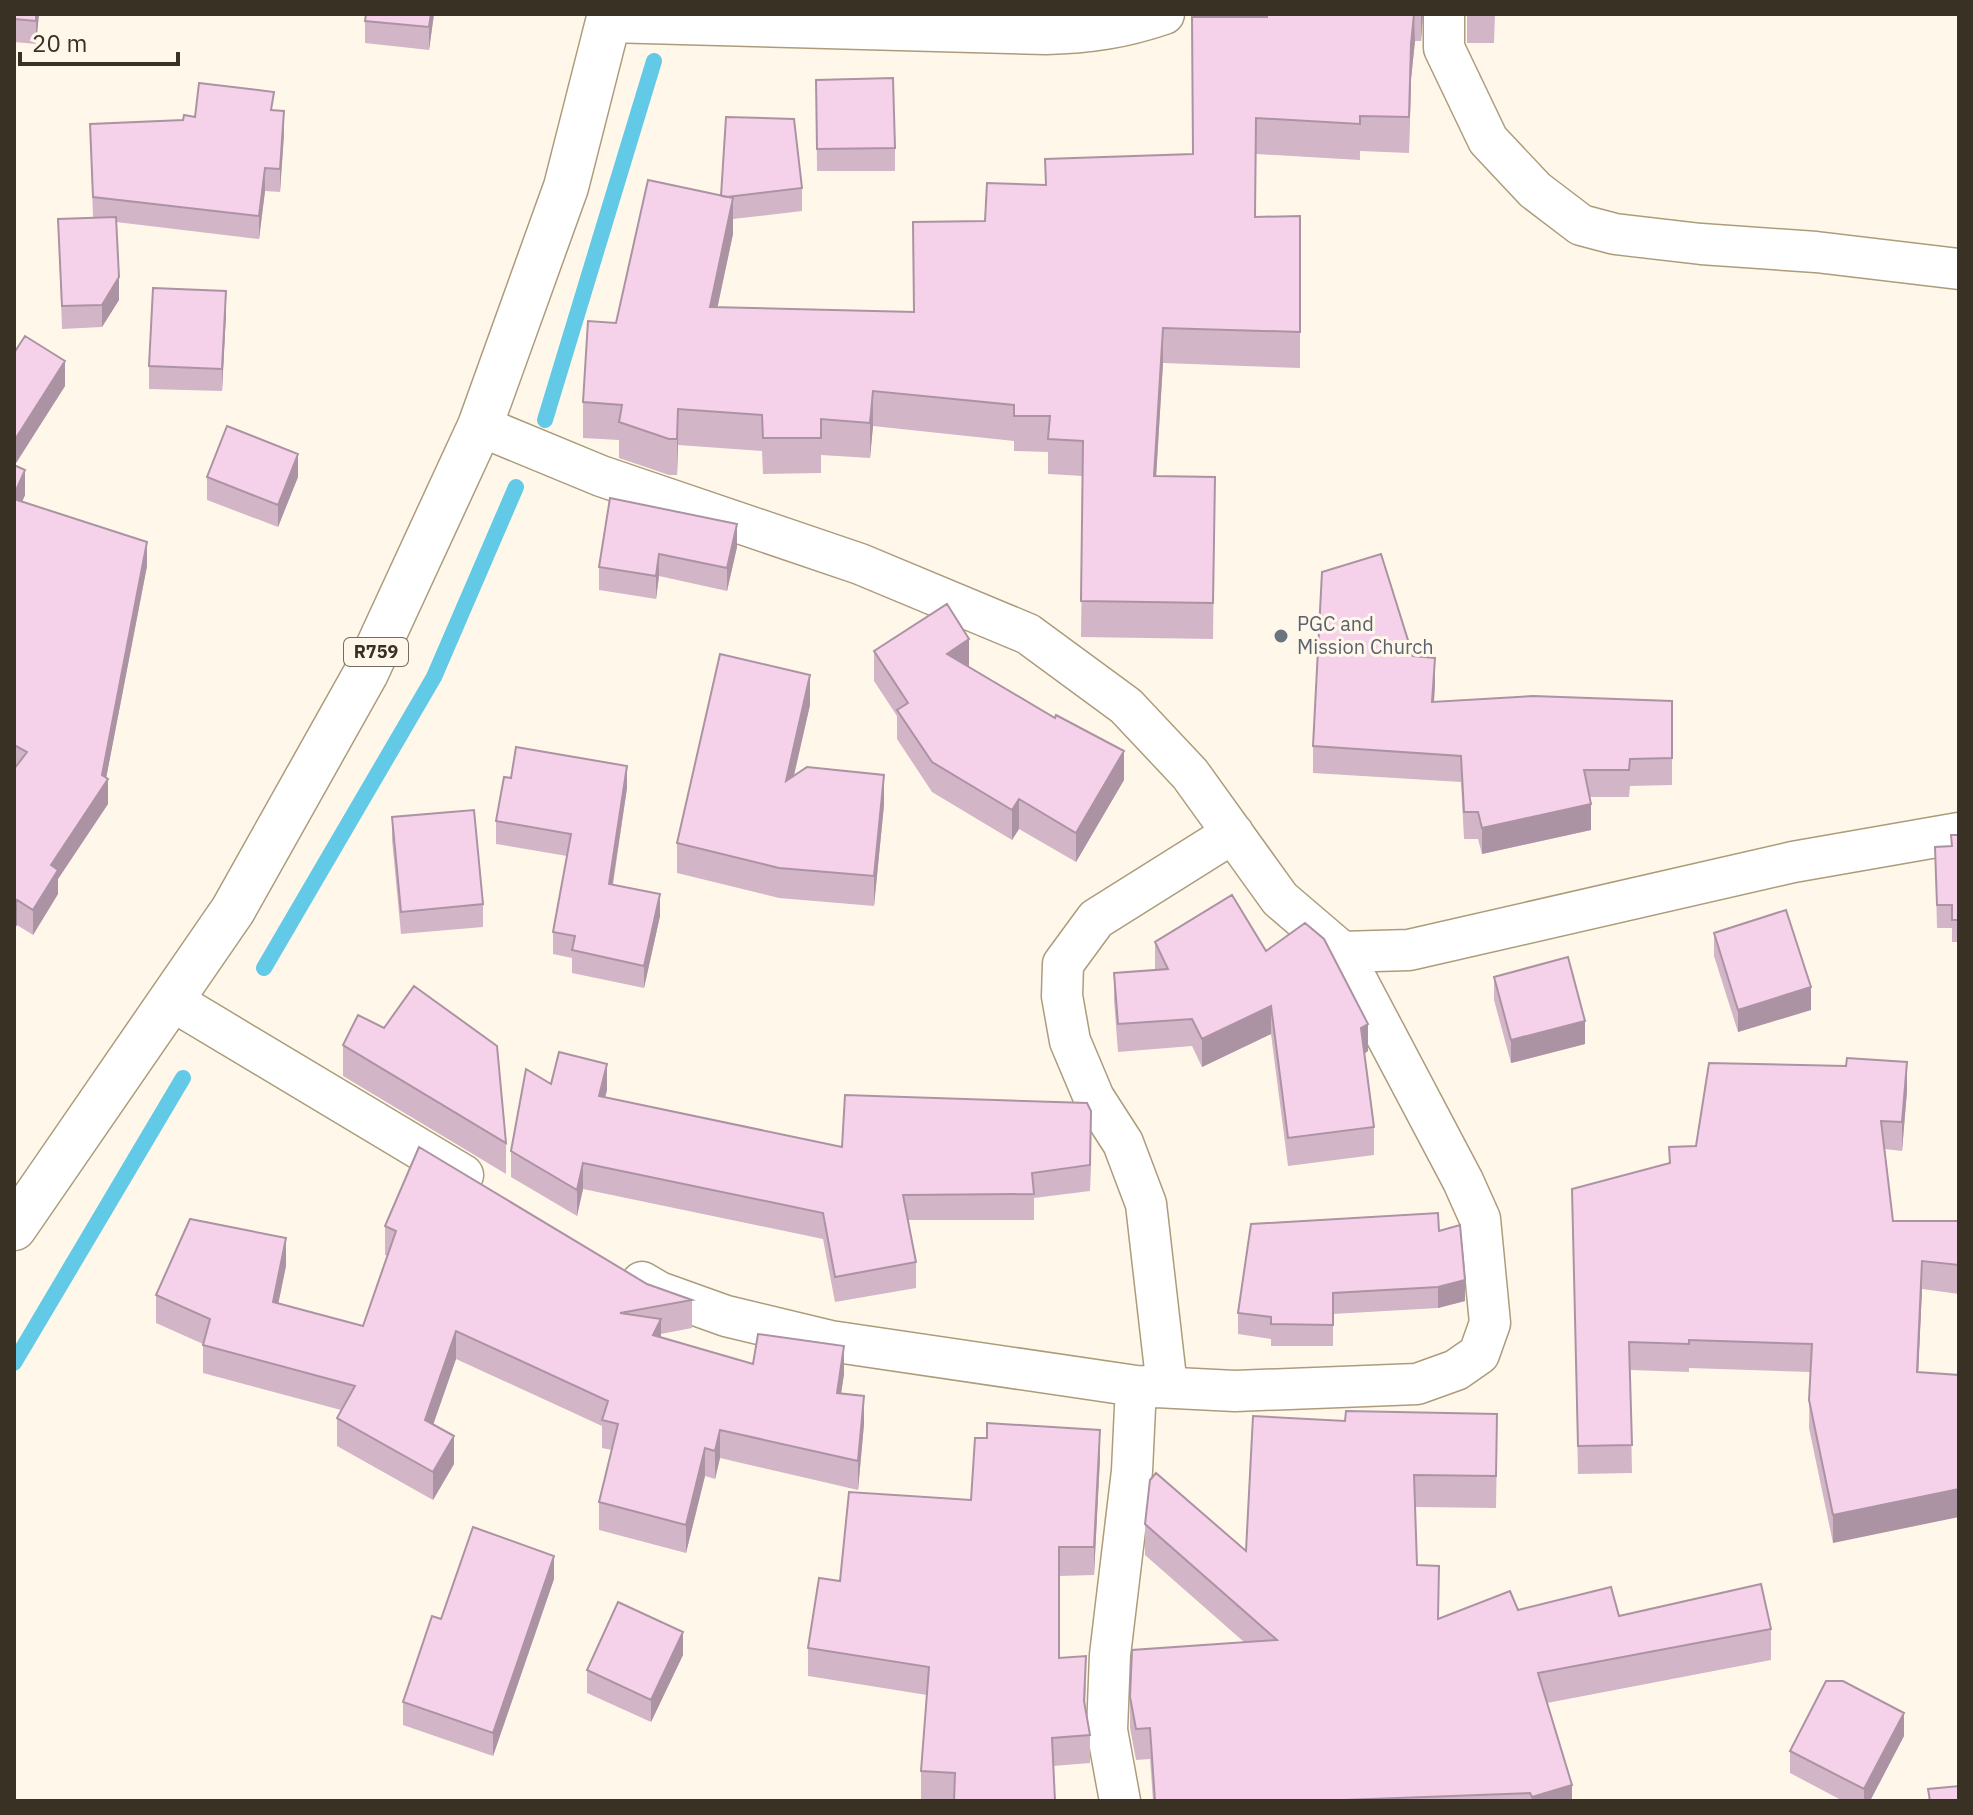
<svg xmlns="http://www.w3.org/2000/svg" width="1973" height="1815" font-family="'IBM Plex Sans',sans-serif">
<rect width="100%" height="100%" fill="#fff8ea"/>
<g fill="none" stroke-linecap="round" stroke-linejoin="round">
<path stroke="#62c9e7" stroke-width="16" d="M545 420 654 61
M264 968 434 677 516 487
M14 1363 183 1078"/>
<defs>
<path id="street" d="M1444 14V48L1488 140 1535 190 1581 225 1615 234 1701 244 1816 252 1959 269
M608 22 1046 34C1089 33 1123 28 1164 14
M480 426 601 476 860 564 1028 634 1126 706 1190 774 1280 899 1342 952 1409 950 1793 862 1959 833
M171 1000 463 1175
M642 1282 659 1292 726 1316 830 1341 1136 1386 1235 1391 1417 1384 1456 1370 1479 1354 1490 1323 1480 1219 1463 1181 1342 952
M1167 1387 1146 1204 1123 1143 1094 1098 1070 1041 1062 996 1063 964 1096 919 1233 833
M1120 1801 1107 1730 1110 1655 1132 1471 1136 1386"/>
<path id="primary" d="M14 1228 233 910 366 673 480 426 566 187 610 14"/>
</defs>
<use href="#street" stroke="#ac9c7b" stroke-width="43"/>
<use href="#primary" stroke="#ac9c7b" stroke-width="47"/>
<use href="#street" stroke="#fff" stroke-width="40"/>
<use href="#primary" stroke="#fff" stroke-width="44"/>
</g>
<path fill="#d3b5c8" d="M14 14H39L36 44 14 42Z
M434 14 429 50 365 43V21Z
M1267 14H1423L1421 41H1415L1411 79 1409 153 1360 151V160L1256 154 1255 217 1300 332V368L1163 363 1156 476 1215 477 1213 639 1081 637 1083 476 1048 474V452L1014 451V441L873 426 870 458 821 455V473L763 474 762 451 678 445 677 475H669L619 458V440L583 438V402L616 323 721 196 802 188V211L733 219V234L717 307 914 312 985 221 1045 185V159L1192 154 1267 17Z
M1467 14H1495L1494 43H1467Z
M816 80 895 148V171H817Z
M274 110 284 134 280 192 265 191 259 239 116 222 119 300 102 327 62 329 58 219 93 218 90 124 183 120 195 117Z
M226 314 222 391 149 389V366Z
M14 353 65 386 15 465 25 495 22 502 147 566 106 778 108 804 58 879V894L33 935 17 925 14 930Z
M207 477H298L278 527 207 500Z
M610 498 737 547 727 591 659 576 656 599 599 590V567Z
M874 651 969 667 1124 780 1076 862 1019 829 1012 840 932 792 897 739V716L874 681Z
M1435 685 1434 702 1672 701V785L1630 786 1629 797H1589L1591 830 1482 854 1478 839H1464L1461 782 1313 773V746Z
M810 705 793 776 884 805 874 906 779 898 677 873V843Z
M627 788 613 885 660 916 644 988 572 973V958L553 954V932L567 856 496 844V821Z
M392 817 483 904V927L401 934 392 840Z
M1959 835V942H1952V928H1937L1935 847 1951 846Z
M1714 933 1811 1010 1738 1032 1714 956Z
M1155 942 1266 951 1368 1051 1364 1054 1374 1127V1155L1288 1166 1271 1034 1202 1067 1192 1046 1118 1052 1114 1000V973L1155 970Z
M1494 977 1585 1044 1511 1063 1494 1000Z
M384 1028 506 1143V1174L343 1076V1045Z
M551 1084 607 1090 605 1097 842 1147 1091 1137 1090 1191 1034 1198V1220H908L916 1262V1288L835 1302 823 1239 583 1189 577 1216 511 1177V1151Z
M1907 1091 1902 1151 1885 1149 1893 1221H1959V1294L1922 1289 1918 1372 1833 1543 1809 1428 1810 1372 1689 1368V1372L1630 1370 1632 1473 1578 1474 1572 1189 1669 1163V1147L1696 1146Z
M385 1226 647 1284 692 1300V1328L661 1334V1337L753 1364 844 1374 841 1393 864 1424 858 1490 720 1458 715 1479 705 1476 686 1553 599 1530V1502L612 1450 602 1448V1426L456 1359 433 1425 454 1464 433 1500 337 1446V1418L341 1410 203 1373V1344L156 1323V1295L286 1266 278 1303 363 1326 388 1256 385 1255Z
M1439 1231 1465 1301 1438 1308 1333 1314V1346H1271V1339L1238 1334V1313Z
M1253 1416 1497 1446 1496 1508 1415 1507 1417 1565 1439 1619 1518 1610 1619 1616 1771 1629V1660L1547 1703 1572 1801H1153L1150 1759 1136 1760 1130 1728V1697L1244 1642 1145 1555V1524L1246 1551Z
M1100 1458 1094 1575 1059 1576V1658L1086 1685 1085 1707 1090 1735V1763L1053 1766 1055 1801H949L921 1799V1771L927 1695 808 1676V1648L840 1581 971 1500Z
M554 1579 493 1756 403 1725V1702L441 1619Z
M683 1655 651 1722 587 1693V1670Z
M1904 1736 1870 1801H1843L1790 1773V1751Z"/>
<path fill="#ac93a3" d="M36 14H39L36 44Z
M431 14H434L429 50V27Z
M1414 14 1415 41 1411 79 1409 153 1411 44Z
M1421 14H1423L1421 41Z
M284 111V134L280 192V169Z
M265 168V191L259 239V216Z
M733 198V234L710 343V307Z
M119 277V300L102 327V305Z
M226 291V314L222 391V369Z
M1163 328V363L1154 512V476Z
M65 361V386L14 466V441Z
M873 391V426L870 458V423Z
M678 409V445L677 475V439Z
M298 454V477L278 527V505Z
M25 470V495L14 520V495Z
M737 524V547L727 591V568Z
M147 542V566L105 784 108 779V804L58 879V894L33 935V910L51 865 102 775Z
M659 554V576L656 599V576Z
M969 639V668L947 654Z
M1435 658V685L1432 729V702Z
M810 675V705L786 811V781Z
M1124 751V780L1076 862V833Z
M627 766V788L609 907V884Z
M884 775V805L874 906V876Z
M1019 799V829L1012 840V810Z
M1591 804V830L1482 854V828Z
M660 894V916L644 988V966Z
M17 900V925L14 930V905Z
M1811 987V1010L1738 1032V1010Z
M1271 1006V1034L1202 1067V1039Z
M1585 1021V1044L1511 1063V1040Z
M1368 1024V1051L1361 1056V1028Z
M1907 1062V1091L1902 1151V1122Z
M607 1064V1090L599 1122V1096Z
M1091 1111V1137L1090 1191V1165Z
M583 1163V1189L577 1216V1190Z
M286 1238V1266L273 1330V1302Z
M1922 1261V1289L1917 1400V1372Z
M1465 1280V1301L1438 1308V1287Z
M661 1319V1347L653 1335Z
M456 1331V1359L425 1448V1420Z
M844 1346V1374L837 1421V1393Z
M864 1396V1424L858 1490V1461Z
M720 1430V1458L715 1479V1451Z
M1100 1430V1458L1094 1575V1547Z
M454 1436V1464L433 1500V1472Z
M705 1448V1476L686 1553V1525Z
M1959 1489V1517L1833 1543V1515Z
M554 1556V1579L493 1756V1733Z
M683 1632V1655L651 1722V1700Z
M1904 1713V1736L1870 1801H1864V1789Z
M1572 1785V1801H1532V1797Z"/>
<path fill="#f5d2e9" stroke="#ac93a3" stroke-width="2" d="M14 14H36V21L14 19Z
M366 14H431L429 27 365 21Z
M1267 14H1414L1411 44 1409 117 1360 116V124L1256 118 1255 217 1300 216V332L1163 328 1154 476 1215 477 1213 603 1081 601 1083 441 1048 439 1050 416H1014V405L873 391 870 423 821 419V438H763L762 415 678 409 677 439H669L619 422 622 405 583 402 588 321 616 323 648 180 733 198 710 307 914 312 913 222 985 221 987 183 1046 185 1045 159 1193 154 1192 17H1267Z
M893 78 895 148 817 149 816 80Z
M199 83 274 92 271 110 284 111 280 169 265 168 259 216 93 197 90 124 183 120 184 115 195 117Z
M726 117 794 119 802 188 727 197 721 196Z
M116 217 119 277 102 305 62 306 58 219Z
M153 288 226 291 222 369 149 366Z
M25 336 65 361 14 441V353Z
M227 426 298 454 278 505 207 477Z
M14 465 25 470 14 495Z
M610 498 737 524 727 568 659 554 656 576 599 567Z
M14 499 147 542 102 775 108 779 51 865 58 870 33 910 17 900 14 905V769L27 752 14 745Z
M1381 554 1413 656 1435 658 1432 702 1533 696 1672 701V758L1630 759 1629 770H1584L1591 804 1482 828 1478 812H1464L1461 756 1313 746 1322 572Z
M947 604 969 639 947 654 1055 718 1056 715 1124 751 1076 833 1019 799 1012 810 932 762 897 710 908 703 874 651Z
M720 654 810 675 786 781 807 767 884 775 874 876 779 868 677 843Z
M516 747 627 766 609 884 660 894 644 966 572 950 575 936 553 932 571 834 496 821 504 777 511 778Z
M474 810 483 904 401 912 392 817Z
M1951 835H1959V920H1952V905H1937L1935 847 1952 846Z
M1232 895 1266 951 1305 923 1324 939 1368 1024 1361 1028 1374 1127 1288 1138 1271 1006 1202 1039 1192 1019 1118 1024 1114 973 1168 969 1155 942Z
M1786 910 1811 987 1738 1010 1714 933Z
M1568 957 1585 1021 1511 1040 1494 977Z
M414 986 497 1046 506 1143 343 1045 358 1015 384 1028Z
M559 1052 607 1064 599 1096 842 1147 845 1095 1087 1103 1091 1111 1090 1165 1032 1173 1034 1194 903 1195 916 1262 835 1277 823 1213 583 1163 577 1190 511 1151 526 1069 551 1084Z
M1847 1058 1907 1062 1902 1122 1881 1121 1893 1221H1959V1265L1922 1261 1917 1372 1959 1375V1489L1833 1515 1809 1400 1812 1344 1689 1340V1344L1629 1342 1632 1445 1578 1446 1572 1189 1670 1163 1669 1147 1696 1146 1709 1063 1846 1066Z
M419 1147 647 1284 692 1300 620 1313 661 1319 653 1335 753 1364 758 1334 844 1346 837 1393 864 1396 858 1461 720 1430 715 1451 705 1448 686 1525 599 1502 618 1424 602 1420 608 1401 456 1331 425 1420 454 1436 433 1472 337 1418 355 1386 203 1345 210 1319 156 1295 190 1219 286 1238 273 1302 363 1326 396 1231 385 1226Z
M1438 1213 1439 1231 1460 1225 1465 1280 1438 1287 1333 1293V1325L1271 1324V1317L1238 1313 1251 1224Z
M1346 1411 1497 1414 1496 1476 1414 1475 1417 1565 1439 1566 1438 1619 1510 1591 1518 1610 1611 1587 1619 1616 1761 1584 1771 1629 1538 1673 1572 1785 1532 1797 1530 1793 1317 1801H1155L1150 1728 1136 1729 1130 1697 1132 1650 1277 1640 1145 1524 1150 1480 1156 1473 1246 1551 1253 1416 1345 1421Z
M987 1423 1100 1430 1094 1547H1059V1658L1086 1656 1084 1701 1090 1735 1052 1738 1055 1801H954L955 1773 921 1771 929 1667 808 1648 819 1578 840 1581 849 1492 971 1500 975 1438H987Z
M473 1527 554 1556 493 1733 403 1702 432 1616 441 1619Z
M618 1602 683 1632 651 1700 587 1670Z
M1826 1681H1843L1904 1713 1864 1789 1790 1751Z
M1959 1786V1801H1930L1928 1789Z"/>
<circle fill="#6b7280" stroke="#fff8ea" stroke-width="3" cx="1281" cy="636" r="8"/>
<g text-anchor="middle" stroke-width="6" stroke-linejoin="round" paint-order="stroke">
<rect fill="#fff8ea" stroke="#746d5f" stroke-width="2" x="344" y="638" width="64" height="28" rx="6"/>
<g font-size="18" font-weight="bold" fill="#383124">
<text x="376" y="658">R759</text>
</g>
<g font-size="20" fill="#5b616d" stroke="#fff8ea" text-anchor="start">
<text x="1297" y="631">PGC and<tspan x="1297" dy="23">Mission Church</tspan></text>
</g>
</g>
<rect width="1973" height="1815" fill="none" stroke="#383124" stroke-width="32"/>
<path d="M20 52v12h158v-12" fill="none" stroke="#383124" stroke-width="4"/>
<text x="32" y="52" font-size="24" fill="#383124" stroke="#fff8ea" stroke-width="6" paint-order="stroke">20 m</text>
</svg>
